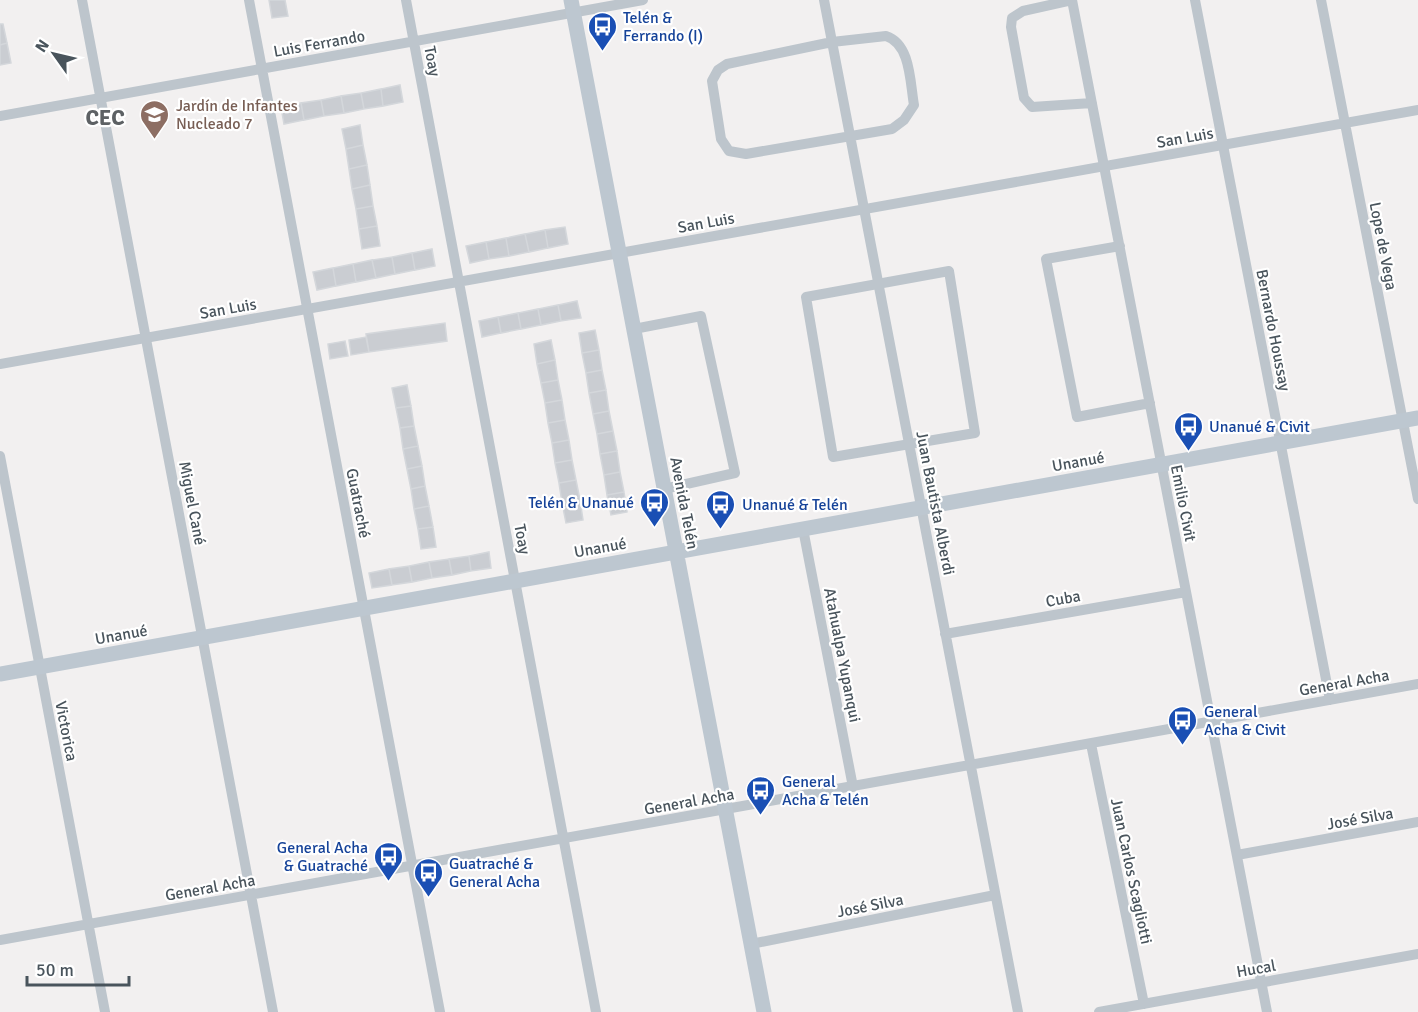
<svg xmlns="http://www.w3.org/2000/svg" width="1418" height="1012" font-family="Signika,sans-serif">
<rect width="100%" height="100%" fill="#f2f0f0"/>
<path fill="#cacdd2" stroke="#d4d7db" stroke-width="1.5" d="M269 0H285L288 16 272 18Z
M0 24H3L7 43 0 45Z
M7 43 11 63 0 65V45Z
M400 85 403 102 383 106 381 89Z
M381 89 383 106 364 109 361 93Z
M361 93 364 109 344 113 341 96Z
M341 96 344 113 324 116 321 100Z
M321 100 324 116 304 120 301 103Z
M301 103 304 120 284 124 281 107Z
M360 125 363 145 346 149 342 129Z
M363 145 367 165 349 169 346 149Z
M367 165 370 185 352 189 349 169Z
M370 185 373 206 356 209 352 189Z
M373 206 377 226 359 229 356 209Z
M377 226 380 246 362 249 359 229Z
M565 227 568 244 548 248 545 230Z
M545 230 548 248 529 252 525 234Z
M525 234 529 252 509 256 506 238Z
M506 238 509 256 489 259 486 242Z
M486 242 489 259 470 263 466 246Z
M432 249 435 266 415 270 412 253Z
M412 253 415 270 395 274 392 257Z
M392 257 395 274 376 278 372 260Z
M372 260 376 278 356 282 353 264Z
M353 264 356 282 336 286 333 268Z
M333 268 336 286 317 290 313 272Z
M577 301 581 318 561 321 558 305Z
M558 305 561 321 541 325 538 309Z
M538 309 541 325 521 329 518 313Z
M518 313 521 329 501 333 498 317Z
M498 317 501 333 482 337 479 321Z
M445 323 447 341 369 352 366 334Z
M595 330 599 350 582 353 579 333Z
M366 337 369 352 351 355 349 340Z
M551 340 555 360 537 364 534 344Z
M345 341 348 356 330 359 328 344Z
M599 350 602 370 586 373 582 353Z
M555 360 558 380 541 383 537 364Z
M602 370 606 390 589 393 586 373Z
M558 380 562 400 545 403 541 383Z
M407 385 411 406 396 408 392 388Z
M606 390 609 411 593 414 589 393Z
M562 400 565 420 548 423 545 403Z
M411 406 414 426 400 428 396 408Z
M609 411 613 431 597 434 593 414Z
M565 420 569 440 552 443 548 423Z
M414 426 418 446 403 449 400 428Z
M613 431 617 451 600 454 597 434Z
M569 440 572 460 555 463 552 443Z
M418 446 422 466 407 469 403 449Z
M617 451 620 472 604 475 600 454Z
M572 460 576 480 559 483 555 463Z
M422 466 425 486 411 489 407 469Z
M620 472 624 492 607 495 604 475Z
M576 480 580 500 562 503 559 483Z
M425 486 429 506 414 509 411 489Z
M624 492 627 512 611 515 607 495Z
M580 500 583 520 566 523 562 503Z
M429 506 433 527 418 529 414 509Z
M433 527 436 547 421 549 418 529Z
M489 552 491 568 471 571 469 556Z
M469 556 471 571 452 575 449 559Z
M449 559 452 575 432 578 429 562Z
M429 562 432 578 412 582 409 566Z
M409 566 412 582 392 585 389 569Z
M389 569 392 585 372 588 369 573Z"/>
<g fill="none" stroke-linecap="round" stroke-linejoin="round">
<path stroke="#bdc5cc" stroke-width="10" d="M82 0 273 1012
M249 0 440 1012
M406 0 596 1012
M824 0 1018 1012
M1072 0 1267 1012
M1072 0 1023 11 1012 18 1011 27 1024 98 1032 107 1092 103
M1195 0 1330 700
M1321 0 1418 499
M886 36C911 44 910 83 914 105L904 120 892 129 746 154 729 151 721 139 712 81 718 70 727 64 832 42Z
M0 116 643 0
M1120 246 1046 259 1077 417 1150 403
M949 271 975 433 833 457 806 297Z
M634 329 701 316 735 473 664 489
M0 364 1418 110
M0 456 105 1012
M803 529 853 787
M945 634 1186 592
M1091 744 1144 1004
M1237 855 1418 822
M0 940 1418 684
M751 944 995 895
M1099 1012 1418 954"/>
<path stroke="#bdc7d0" stroke-width="15" d="M571 0 764 1012
M0 674 1418 418"/>
</g>
<defs>
<symbol id="bus-pin" viewBox="-11 -11 22 30"><path d="M0 17L-7.5 6A9.5 9.5 0 1 1 7.5 6Z" fill="#1a4fb4" stroke="#fff"/><path d="M-5-6H5V4H4V6H2V4H-2V6H-4V4H-5ZM-3.5-4V0h7V-4ZM-3.5 1.2v1.5H-2V1.2ZM2 1.2v1.5H3.5V1.2Z" fill="#fff"/></symbol>
<symbol id="school-pin" viewBox="-11 -11 22 30"><path d="M0 17L-7.5 6A9.5 9.5 0 1 1 7.5 6Z" fill="#8d6e63" stroke="#fff"/><path d="M0-5L7-2L0 1L-7-2ZM-4 1L0 2.5L4 1V4Q0 6-4 4Z" fill="#fff"/></symbol>
</defs>
<g fill-rule="evenodd">
<use href="#bus-pin" x="586" y="10" width="33" height="45"/>
<use href="#school-pin" x="138" y="98" width="33" height="45"/>
<use href="#bus-pin" x="1172" y="410" width="33" height="45"/>
<use href="#bus-pin" x="638" y="486" width="33" height="45"/>
<use href="#bus-pin" x="704" y="488" width="33" height="45"/>
<use href="#bus-pin" x="1166" y="704" width="33" height="45"/>
<use href="#bus-pin" x="744" y="774" width="33" height="45"/>
<use href="#bus-pin" x="372" y="840" width="33" height="45"/>
<use href="#bus-pin" x="412" y="856" width="33" height="45"/>
</g>
<g text-anchor="middle" stroke-width="4.5" stroke-linejoin="round" paint-order="stroke">
<g font-size="16" fill="#164399" stroke="#fff" text-anchor="start">
<text x="623" y="23">Telén &amp;<tspan x="623" dy="18">Ferrando (I)</tspan></text>
<text x="1209" y="432">Unanué &amp; Civit</text>
<text x="634" y="508" text-anchor="end">Telén &amp; Unanué</text>
<text x="742" y="510">Unanué &amp; Telén</text>
<text x="1204" y="717">General<tspan x="1204" dy="18">Acha &amp; Civit</tspan></text>
<text x="782" y="787">General<tspan x="782" dy="18">Acha &amp; Telén</tspan></text>
<text x="368" y="853" text-anchor="end">General Acha<tspan x="368" dy="18">&amp; Guatraché</tspan></text>
<text x="449" y="869">Guatraché &amp;<tspan x="449" dy="18">General Acha</tspan></text>
</g>
<g font-size="16" fill="#49545c" stroke="#fff">
<text transform="translate(319 43) rotate(-10)" y="6">Luis Ferrando</text>
<text transform="translate(433 61) rotate(79)" y="6">Toay</text>
<text transform="translate(1185 137) rotate(-10)" y="6">San Luis</text>
<text transform="translate(706 222) rotate(-10)" y="6">San Luis</text>
<text transform="translate(1384 246) rotate(79)" y="6">Lope de Vega</text>
<text transform="translate(228 308) rotate(-10)" y="6">San Luis</text>
<text transform="translate(1274 330) rotate(79)" y="6">Bernardo Houssay</text>
<text transform="translate(1078 461) rotate(-10)" y="6">Unanué</text>
<text transform="translate(193 503) rotate(79)" y="6">Miguel Cané</text>
<text transform="translate(359 503) rotate(79)" y="6">Guatraché</text>
<text transform="translate(685 503) rotate(79)" y="6">Avenida Telén</text>
<text transform="translate(936 503) rotate(79)" y="6">Juan Bautista Alberdi</text>
<text transform="translate(1184 503) rotate(79)" y="6">Emilio Civit</text>
<text transform="translate(523 539) rotate(79)" y="6">Toay</text>
<text transform="translate(600 547) rotate(-10)" y="6">Unanué</text>
<text transform="translate(1063 598) rotate(-10)" y="6">Cuba</text>
<text transform="translate(121 634) rotate(-10)" y="6">Unanué</text>
<text transform="translate(843 655) rotate(79)" y="6">Atahualpa Yupanqui</text>
<text transform="translate(1344 682) rotate(-10)" y="6">General Acha</text>
<text transform="translate(67 731) rotate(79)" y="6">Victorica</text>
<text transform="translate(689 801) rotate(-10)" y="6">General Acha</text>
<text transform="translate(1360 818) rotate(-10)" y="6">José Silva</text>
<text transform="translate(1132 871) rotate(78)" y="6">Juan Carlos Scagliotti</text>
<text transform="translate(210 887) rotate(-10)" y="6">General Acha</text>
<text transform="translate(870 905) rotate(-11)" y="6">José Silva</text>
<text transform="translate(1256 968) rotate(-10)" y="6">Hucal</text>
</g>
<g font-size="16" fill="#785e54" stroke="#fff" text-anchor="start">
<text x="176" y="111">Jardín de Infantes<tspan x="176" dy="18">Nucleado 7</tspan></text>
</g>
<g font-size="22" font-weight="bold" fill="#5d6164" stroke="#fff">
<text x="105" y="125">CEC</text>
</g>
</g>
<g transform="translate(54 54) rotate(304)" stroke="#ffffff" stroke-width="4.5" paint-order="stroke">
<path d="M0-4.5L10 22L0 15L-10 22Z" fill="#49545c"/>
<text y="-9" font-size="16" font-weight="bold" text-anchor="middle" fill="#49545c">N</text>
</g>
<path d="M27 976v9h102v-9" fill="none" stroke="#49545c" stroke-width="3"/>
<text x="36" y="976" font-size="18" fill="#49545c" stroke="#ffffff" stroke-width="4.5" paint-order="stroke">50 m</text>
</svg>
